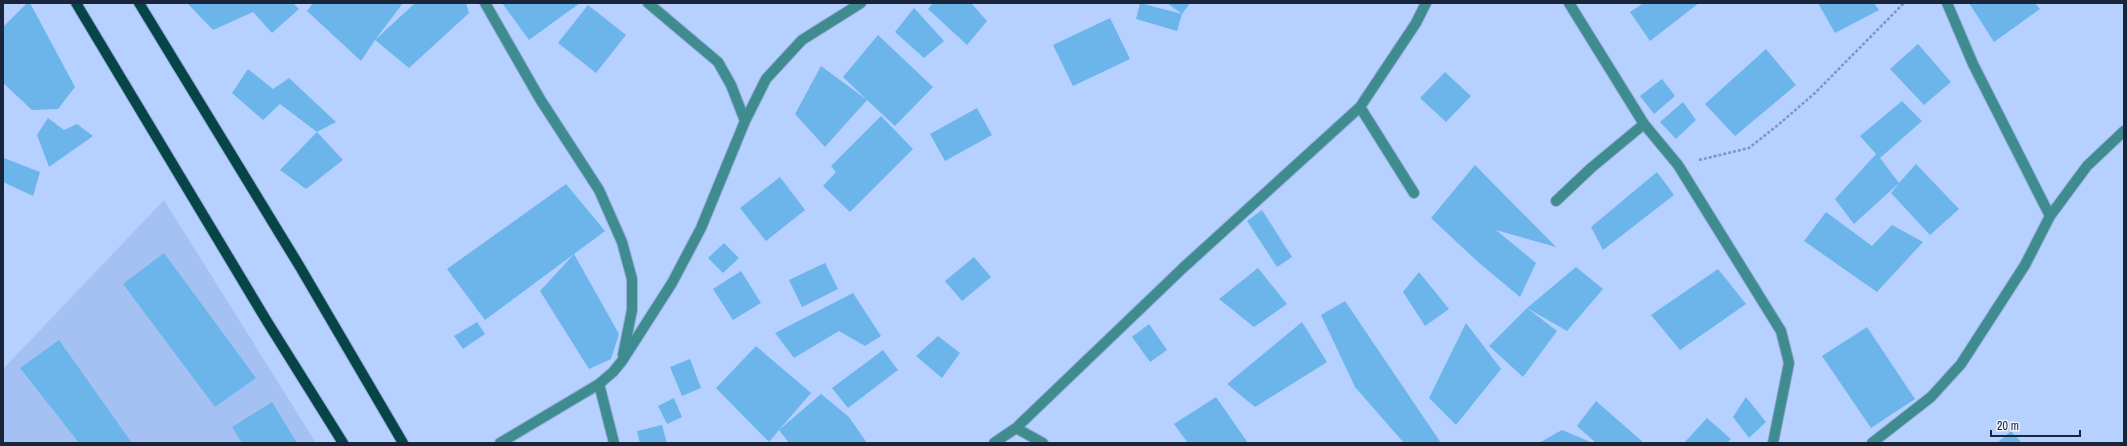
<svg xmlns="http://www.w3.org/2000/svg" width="2127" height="446" font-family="'Archivo Narrow',sans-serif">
<rect width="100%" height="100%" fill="#b6d0ff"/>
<path fill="#a5c1f3" d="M164 200 316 443H3V369Z"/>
<path fill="#6cb5eb" d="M27 3H30L75 87 58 109 32 110 3 83V27Z
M187 3H293L299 9 272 33 253 12 213 30Z
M313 3H403L375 40 415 3H466L469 13 409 68 375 40 361 61 307 11Z
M502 3H580L529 40Z
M933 3H971L987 21 967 45 928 9Z
M1140 3 1182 14 1167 3H1190L1182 14 1177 31 1136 19Z
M1644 3H1699L1650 41 1630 12Z
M1818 3H1874L1879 10 1835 33Z
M1969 3H2035L2040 9 1994 42Z
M588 5 626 35 596 73 558 43Z
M914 8 944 41 924 58 895 32Z
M1110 18 1130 59 1073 86 1053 45Z
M878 35 933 87 895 126 867 100 825 147 795 114 821 66 867 100 843 77Z
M1918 44 1951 82 1924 105 1890 69Z
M1766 49 1796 85 1735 136 1705 104Z
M248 69 273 89 289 78 336 122 317 132 280 104 263 120 232 93Z
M1445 72 1471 96 1446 122 1420 98Z
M1662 79 1675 96 1654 114 1640 96Z
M1902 101 1922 121 1880 158 1899 183 1916 164 1959 209 1930 235 1891 193 1899 183 1854 224 1835 199 1876 154 1860 136Z
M1683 102 1696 120 1676 139 1660 122Z
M977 108 992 135 945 161 930 134Z
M881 116 913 149 850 212 823 186 836 172 831 166Z
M48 118 64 130 77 124 93 136 49 167 37 135Z
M317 132 343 160 306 189 280 170Z
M4 158 40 172 33 196 3 182Z
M1475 165 1556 247 1496 230 1536 263 1520 297 1478 262 1431 218Z
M1657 172 1674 195 1603 250 1591 227Z
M780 177 805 210 766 241 740 208Z
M566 184 605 231 485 320 447 269Z
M1262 210 1292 257 1277 267 1247 221Z
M1826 212 1872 246 1892 225 1923 242 1877 292 1804 241Z
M724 243 739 258 723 273 708 258Z
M164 253 256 378 215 407 123 284Z
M574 254 619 334 611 359 589 369 540 291Z
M974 257 991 277 962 301 945 281Z
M825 263 838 289 802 307 789 280Z
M1576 267 1603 289 1567 331 1527 308 1557 331 1523 377 1489 346 1527 308Z
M1258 268 1287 304 1254 327 1219 299Z
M1718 269 1746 304 1680 350 1651 315Z
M741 271 761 303 733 320 713 289Z
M1419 272 1449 309 1425 326 1403 292Z
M853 293 881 336 865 346 839 331 794 358 775 333Z
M1345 301 1441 443H1404L1355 387 1321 315Z
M477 322 485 334 463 349 454 336Z
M1302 322 1327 362 1255 407 1227 384Z
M1466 323 1501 369 1456 425 1429 398Z
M1149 324 1167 350 1150 362 1132 337Z
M1867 327 1915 399 1871 428 1822 356Z
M938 336 960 353 942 378 916 356Z
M59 340 132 443H79L20 368Z
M756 346 811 393 779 430 821 394 849 417 867 443H789L779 430 769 442 716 388Z
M883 350 898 370 848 408 832 388Z
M690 359 701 388 682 396 670 367Z
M1216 397 1248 443H1188L1174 424Z
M1746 397 1766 422 1749 438 1733 417Z
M674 398 682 417 667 424 658 406Z
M1596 401 1644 443H1596L1577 426Z
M272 402 297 443H242L232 427Z
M1707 418 1731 439 1727 443H1684Z
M662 425 667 443H640L637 431Z
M1562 430 1593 443H1539Z
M2011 431 2022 443H1997Z"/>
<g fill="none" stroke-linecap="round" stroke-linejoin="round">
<defs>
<path id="minor" d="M485 3 540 99 599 190 622 242 632 279V310L623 355
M648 3 718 62 731 85 745 121
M1569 3 1644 124 1678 165 1781 331 1789 363 1773 443
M1947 3 1973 64 2050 216
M1360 107 1414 193
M1556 201 1591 168 1644 124
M599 384 614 443
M1016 428 1043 443
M500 443 599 384 613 372 622 361 672 283 701 228 745 121 766 79 802 40 861 3
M994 443 1016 428 1184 267 1360 107 1416 23 1426 3
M1872 443 1931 397 1961 364 2025 265 2050 216 2087 166 2124 131"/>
<path id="major" d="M76 3 268 323 343 443
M139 3 300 267 403 443"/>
</defs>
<use href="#minor" stroke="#97aed8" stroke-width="12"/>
<use href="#major" stroke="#97aed8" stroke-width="12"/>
<path stroke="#8095bb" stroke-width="2.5" stroke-dasharray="3 2" stroke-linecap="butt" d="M1699 160 1749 148 1778 125 1815 93 1904 3"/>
<use href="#minor" stroke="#3e8b90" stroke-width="10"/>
<use href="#major" stroke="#074448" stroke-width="10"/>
</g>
<rect width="2127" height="446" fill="none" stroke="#19253b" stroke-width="8"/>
<path d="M1991 430v6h89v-6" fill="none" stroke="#19253b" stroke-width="2"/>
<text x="1997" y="430" font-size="12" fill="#19253b" stroke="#eaf1fd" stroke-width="3" paint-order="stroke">20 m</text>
</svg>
